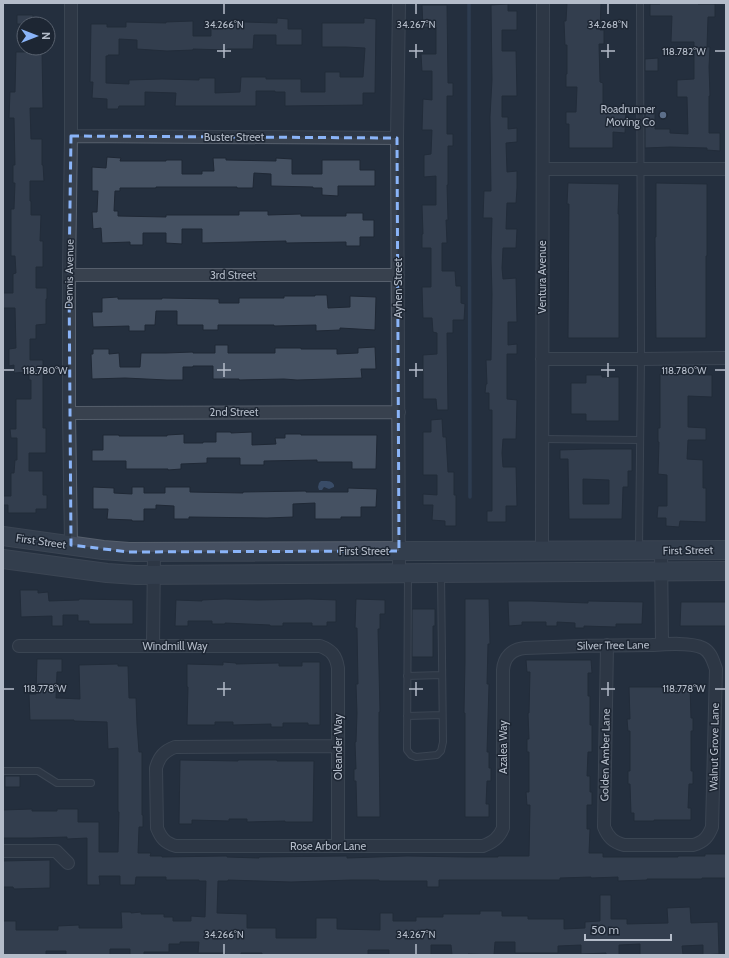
<svg xmlns="http://www.w3.org/2000/svg" width="729" height="958" font-family="Cabin,sans-serif">
<rect width="100%" height="100%" fill="#242f3e"/>
<path fill="#394c67" d="M321 481C326 481 332 480 334 485V487L329 489 324 487 322 490H319L318 487 319 483Z"/>
<g fill="none" stroke-linecap="round" stroke-linejoin="round">
<path stroke="#394c67" stroke-width="3.5" d="M469 3 470 497"/>
</g>
<path fill="#455162" stroke="#1f2835" fill-rule="evenodd" d="M567 3H601L600 30H604V44H599L600 82 603 83V108H626L625 133 613 132V148H569V124H566V112H576L577 87H566V74H567V45H565L564 21H566Z
M660 3H698V4H715V17H708L707 47H710L709 67 710 96H709V133H720V151L707 150V148L670 147 645 148V106L655 107V129H670V133L688 134 687 97H677V80L694 79V42H671L672 16H650V4H660Z
M508 4V11H517V30H502V51H516L517 96H502V117H508V129L517 128V142L506 143 507 172 517 171V188L516 203H507L506 229H517L516 248H503L502 268 503 279 516 278 517 322H508V345L517 344V354H507V399L517 400 516 439H503L502 453 503 467H516L517 506H506V522H487V511H492V410H489V393H485L486 384H487L486 360H491L492 294 491 257 492 218H483L484 191H491L490 117 492 80 491 5Z
M422 5H447L448 83H453V96H447V134H453V146H448V185H447L448 220H446L447 243H442V271H455L456 286H461V303L465 304 464 320H453V333H447L448 410H437L436 399H423V355L437 354V333L433 332 432 318H423L422 287H431V248H422V234H423L422 205H436V176L424 177V155L431 154 432 130H422L423 99 432 100V71H422L421 54H436V27H423Z
M17 15H33V24H17Z
M277 18 288 19V29H302V45H276V35H254L253 49H227V50L193 49V50L167 51 137 49V40L119 39V55H108V56H106V83L129 84V80L162 79 199 80V78H215V93L240 92 241 77H266V79H301V92H325V72H340V77H363L365 48 346 47H322V23H364V18L376 19 375 93H363V105L285 106V92H275V91H256V106H175L176 93 145 92V106H119L118 109H107V99L92 98 93 82H90L91 24H107V27H126V22L166 23V22L193 21V36H211V21L277 23Z
M16 52H42L43 108H30L31 139H42V165H43L44 181H30V201H31V215H41L40 241H43V267H36V288H47V299H46V324L36 325V339H30V360H43V428H46V453H29V471H43V495H47V509H36V513H8V505H3V496H11V473H14L15 460H17V438H11L10 429H16V399H31V380H29V372L14 373V365L9 366V349L16 348 15 308H3V293H13V274L16 273 15 256H11V209H14L15 183H13V165H15L14 118H9L10 92H15Z
M658 58V71H645V59Z
M107 157 121 158 120 161H166V160H182V174H202V171H214L213 158H226V160L276 161V158L292 159V174H322V160H360V170H375V186H338V196L322 195V188H313V187L271 186V174L254 173 253 188H237V187H156V188H120V191H115L114 211H118V216L166 217V215H239V211H268V215L301 214V216H346V213H363V220H374V237H360V246H346V242L286 243V241L202 243V229H182V244L166 243V233H143V245H130V242L102 243 101 228 93 229 92 212H97L98 191H92V167L106 168Z
M568 183 619 184 618 214H619V338H568L569 204H567Z
M656 183 707 184V256H706V338H656L655 237H656Z
M315 295H327L328 308 350 307V296L376 297 375 330 340 328V330L316 331V325L274 326V325H218V330H203V325H177V311H156L155 325H145V331H129V326L93 327 92 312H102V298L118 297V299H162V298L219 299V303H239V298H284V296H315Z
M215 345H228V353H275V348H301V349H337V354L358 353V348L375 347 376 369H361L362 378 297 380 284 379 239 380V379H213V366H193V367H183V380H167L125 378 92 379 91 354H93V349H109V354L119 353 120 367H140L141 353H166L193 352V353H215Z
M660 374 712 375V397L688 396V427L706 428V440H688L687 459 703 460V488H706V522L680 521 679 527 666 526V518H657L658 506H667V475L658 474 659 442H658V428H660Z
M586 375H602V377H619V421H586V414H571V383H586Z
M442 419 443 437H446L448 472H454V495H456V526H445V521L432 520 433 505H423V494L437 495V475H423V432H431V420Z
M216 432H231V433L252 432V445L276 444 275 438H285V434H301V435H377L376 469H352V462H317V460L264 461V465H240V458H207V463L181 464V469L168 470V469H126V461H92V450H103V435H119V436H167V435L184 434V443H203V442H216Z
M592 449H632V471H628V487H623L622 519H569L568 459H560V450ZM583 479 609 480V504H583Z
M93 487 114 488V493L132 494V487H144V493H165V487H190V492L243 493V492L306 491V492H348V488L377 489 376 507H361V517H341V519H315V503L293 504V517L267 518 189 517V519H174V506L156 505V509H144V521H132V520L107 519 108 509H93Z
M20 590H38V593L48 592 49 601 79 600V599L133 600V624H89V621H78V615H63V626H52V616L21 617Z
M225 599 258 600 309 599 336 600V622H327V626H312V623H283V626H270V625L225 623V624H212V621H188V626H175L176 600 202 601V600Z
M356 599 385 600V614H380V629H378L380 712H379V736L380 817H357L356 781H354V769H356L355 742H356L357 713 356 684H358L357 628H355Z
M465 599H489L490 644H488L487 684H489L487 752H489V768H491V781H487L486 804H489V817H465V713H464L465 662Z
M508 601H532L588 603V601L643 602 642 624H616V627L584 626V628H575V623L557 622V626H546V622H522V625L509 626Z
M681 602H726V626H680Z
M412 609H435V626H433V657H412Z
M37 659H62V672H57L56 698H58L80 699 79 665 118 664V666H128L129 698H136L137 725 139 752H142V815H143V827H139L138 853H151L150 856H162V857L227 856V857L259 858V857L347 856V858L407 856 466 857H498V856H529L530 805H527L526 792H529V752H527V739H529L528 713H529L530 672H527L526 660H591L592 673H588V696H590V725H592V752H588L587 776H590V792H592V805H587V829H590L589 853H603V857H678V856H705V854H726V878H702V879H647V880L618 881V877L591 878V877L560 878V880H439V887H427V881H379V880H351L291 882 228 880V881H218L217 913 247 914V928H276V938H316V918H337V929L380 930V913H393V921H416V917H443V914H480V911H502V916H528V919H564V929L585 928V922L600 921V895H611V919H627V924L668 923 667 908 690 907 691 923 718 922 719 954 703 955V945L682 946 683 955H640V944L619 945V955H606V953L581 954V945L558 946V953H515V942H495L494 955 468 954V955H452L451 945H431V955H389V950H368V955H262V953H241V955H225V953H198L199 942H180V944H169V952H144V955H130V949H110V955H66V951H46V955H3V921H16V930H58V926L79 925V928H122L121 912H131V913L141 912V914H164V917H173V921H191V916L205 917 206 881H199V880H166V877H136L135 885H120V876H99L100 885H87V838L67 839V837L32 838H3V810L32 809V811H57V809H78V822H99V852H118L119 812H118V748L108 749 107 722 74 721V720H30L29 694H36Z
M223 662 236 663V664L279 663V666H302V662H320V725H308V723H283V727H271V724L233 725V722H215V725H187L188 687H187V664L223 665Z
M629 687H690L691 718H693V731H691V771H693V784H689L688 808H691V820H654V821H634V813H631L630 784H628V771H630V731H628L627 719H630Z
M180 760 238 761V760H277V761H314L313 822H285V821L247 822V819H229V821L192 820V824H179Z
M5 776H20V787H5Z
M50 860V888L14 889 13 887H3V861Z"/>
<g fill="none" stroke-linecap="round" stroke-linejoin="round">
<defs>
<path id="service" d="M542 439 640 440
M639 549 641 359 640 3
M408 574 407 750 411 755 416 757 437 755 441 751 443 742 441 575
M407 676 442 675
M407 716 442 715
M3 771H38L57 783H91"/>
<path id="minor" d="M71 3V136L69 275V413L71 545
M399 3 397 138 399 573
M71 136 397 138
M543 169H726
M69 275H398
M542 359H641L726 358
M69 413 399 412
M542 550 543 3
M661 550 662 644
M19 646H320C331 650 336 655 338 668V846
M153 646 154 552
M338 746 175 747C164 751 159 757 156 768L157 828C161 838 165 843 176 846H483C493 842 499 838 503 828V670C504 657 512 649 525 648 567 646 609 645 652 645 666 644 691 642 703 648 711 652 713 661 716 669L712 827C708 837 704 842 693 845H624C613 842 608 837 604 827L607 645
M3 851H56L68 863"/>
<path id="secondary" d="M3 536 103 550 129 552 726 550
M3 559 107 573 136 575 726 571"/>
</defs>
<use href="#service" stroke="#565f6c" stroke-width="8"/>
<use href="#minor" stroke="#565f6c" stroke-width="14"/>
<use href="#secondary" stroke="#565f6c" stroke-width="20"/>
<use href="#service" stroke="#38414e" stroke-width="6"/>
<use href="#minor" stroke="#38414e" stroke-width="12"/>
<use href="#secondary" stroke="#465061" stroke-width="18"/>
</g>
<path d="M0 0H729V958H0ZM71 136 397 138 399 551 129 552 71 545 69 275Z" fill="#242f3e" fill-opacity=".55" fill-rule="evenodd"/>
<path fill="none" stroke="#8ab4f8" stroke-width="3" stroke-dasharray="8 5" stroke-linejoin="round" d="M71 136 397 138 399 551 129 552 71 545 69 275Z"/>
<path fill="none" stroke="#b4bcc9" stroke-width="1.5" d="M224 4V14M416 4V14M608 4V14M224 44V58M416 44V58M608 44V58M217 51H231M409 51H423M601 51H615M715 51H725M224 363V377M416 363V377M608 363V377M4 370H14M217 370H231M409 370H423M601 370H615M715 370H725M224 682V696M416 682V696M608 682V696M4 689H14M217 689H231M409 689H423M601 689H615M715 689H725M224 944V954M416 944V954"/>
<circle fill="#5c6f8a" stroke="#1d2633" stroke-width="1.5" cx="663" cy="115" r="4"/>
<g text-anchor="middle" stroke-width="3" stroke-linejoin="round" paint-order="stroke">
<g font-size="11" fill="#b4bcc9" stroke="#1d2633" text-anchor="end">
<text x="655" y="113">Roadrunner<tspan x="655" dy="13">Moving Co</tspan></text>
</g>
<g font-size="11" fill="#b4bcc9" stroke="#1d2633">
<text x="234" y="141">Buster Street</text>
<text transform="translate(69 274) rotate(-89)" y="4">Dennis Avenue</text>
<text x="233" y="279">3rd Street</text>
<text transform="translate(542 277) rotate(-90)" y="4">Ventura Avenue</text>
<text transform="translate(398 288) rotate(-90)" y="4">Ayhen Street</text>
<text x="234" y="416">2nd Street</text>
<text transform="translate(41 541) rotate(8)" y="4">First Street</text>
<text transform="translate(688 550) rotate(-1)" y="4">First Street</text>
<text x="364" y="555">First Street</text>
<text transform="translate(613 645) rotate(-1)" y="4">Silver Tree Lane</text>
<text x="175" y="650">Windmill Way</text>
<text transform="translate(338 747) rotate(-90)" y="4">Oleander Way</text>
<text transform="translate(503 747) rotate(-90)" y="4">Azalea Way</text>
<text transform="translate(714 747) rotate(-89)" y="4">Walnut Grove Lane</text>
<text transform="translate(605 755) rotate(-89)" y="4">Golden Amber Lane</text>
<text x="328" y="850">Rose Arbor Lane</text>
</g>
</g>
<g font-size="10" text-anchor="middle" fill="#b4bcc9" stroke="#1d2633" stroke-width="3" stroke-linejoin="round" paint-order="stroke">
<text x="224" y="28">34.266°N</text>
<text x="416" y="28">34.267°N</text>
<text x="608" y="28">34.268°N</text>
<text x="684" y="55">118.782°W</text>
<text x="684" y="374">118.780°W</text>
<text x="45" y="374">118.780°W</text>
<text x="45" y="692">118.778°W</text>
<text x="684" y="692">118.778°W</text>
<text x="224" y="938">34.266°N</text>
<text x="416" y="938">34.267°N</text>
</g>
<rect width="729" height="958" fill="none" stroke="#b4bcc9" stroke-width="8"/>
<g transform="translate(36 36) rotate(90)"><circle r="19" fill="#1d2633" stroke="#59626f"/>
<path d="M0-3L7 15L0 10L-7 15Z" fill="#8ab4f8"/>
<text y="-6" font-size="11" font-weight="bold" text-anchor="middle" fill="#b4bcc9">N</text>
</g>
<path d="M585 934v6h86v-6" fill="none" stroke="#b4bcc9" stroke-width="2"/>
<text x="591" y="934" font-size="12" fill="#b4bcc9" stroke="#1d2633" stroke-width="3" paint-order="stroke">50 m</text>
</svg>
